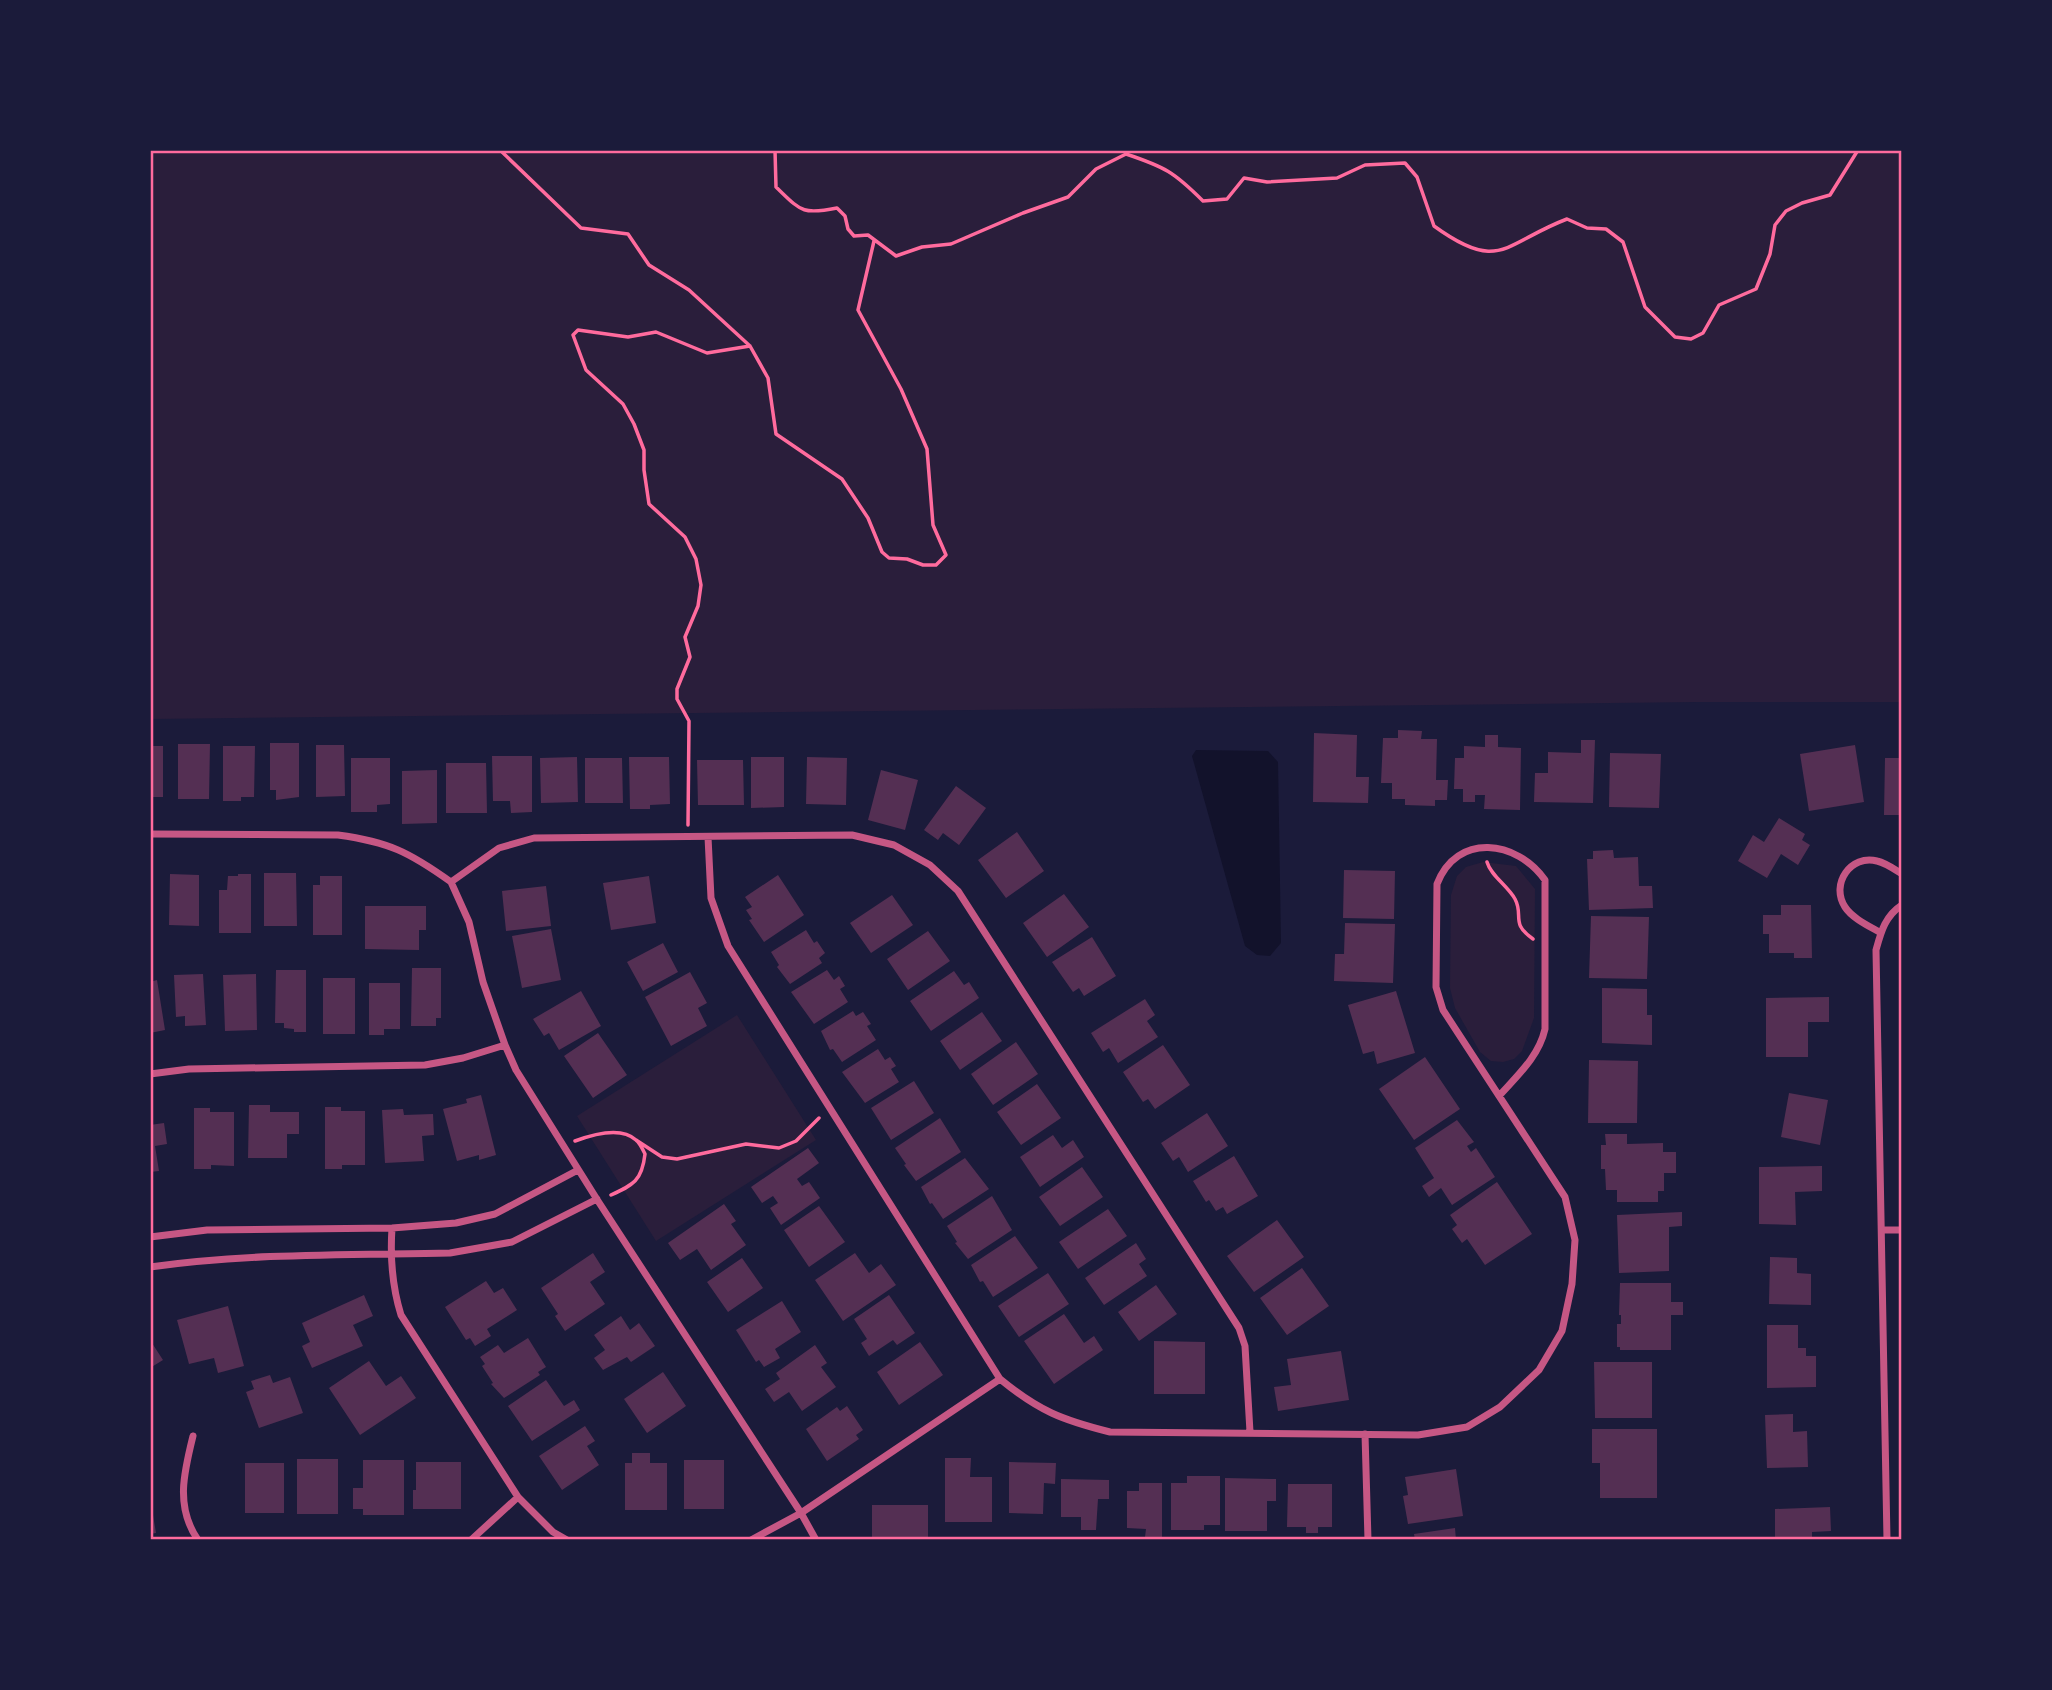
<svg xmlns="http://www.w3.org/2000/svg" width="2052" height="1690" font-family="'DejaVu Sans',sans-serif">
<rect width="100%" height="100%" fill="#1b1b3a"/>
<path fill="#2a1e3b" d="M150 151H1901V702H1697L151 719Z
M1483 862 1516 866 1535 889 1534 1018 1522 1051 1514 1059 1503 1062 1491 1061 1480 1052 1455 1008 1450 988 1451 895 1457 876 1466 867Z
M737 1015 816 1140 656 1241 577 1116Z"/>
<path fill="#12122b" d="M1196 750 1268 751 1278 762 1281 943 1270 956 1257 955 1245 946 1192 756Z"/>
<path fill="#542f53" d="M1398 730 1422 731 1421 739H1437L1436 780H1448L1447 800H1435V806L1405 805V799H1392V783H1381L1383 738H1398Z
M1314 733 1357 735 1356 777H1369L1368 803 1313 802Z
M1485 735H1498V747L1521 748 1520 810 1484 809 1485 795H1475V802H1463V789H1454L1455 758H1464V746L1485 747Z
M1581 740H1595L1593 803 1534 802 1535 773H1548V752L1581 753Z
M270 743H299V797L276 800V790H270Z
M178 744H210L209 799H178Z
M316 745H344L345 796 316 797Z
M1855 745 1864 802 1809 811 1800 754Z
M150 746H163V797H150Z
M223 746H255L254 797H241V801H223Z
M1610 753 1661 754 1659 808 1609 807Z
M492 756H532V812L511 813 510 801H493Z
M577 757 578 802 541 803 540 758Z
M629 757H669L670 804 650 805V809H630Z
M751 757H784V807L751 808Z
M807 757 847 758 846 805 806 804Z
M351 758H390V804L377 805V812H351Z
M585 758H622L623 803H585Z
M1885 758H1902V815H1884Z
M697 760H743L744 805H698Z
M446 763H486L487 813H446Z
M437 770V823L402 824V771Z
M881 770 918 780 905 830 868 820Z
M956 786 986 808 959 845 943 833 938 840 924 830Z
M1779 818 1805 834 1802 840 1810 845 1798 865 1781 854 1767 878 1738 861 1753 835 1764 842Z
M1017 832 1044 871 1006 898 978 860Z
M1613 850 1614 858 1638 857 1639 886H1652L1653 908 1589 910 1587 859H1593V851Z
M1344 870 1395 871 1394 919 1343 918Z
M264 873H296L297 926H264Z
M170 874 199 875V926L169 925Z
M238 874H251V933H219V890H227L228 876H238Z
M778 875 804 915 764 942 749 920 752 919 746 910 752 907 745 897Z
M320 876H342V935H313V885H320Z
M649 876 656 923 611 930 603 883Z
M546 886 551 926 506 931 502 891Z
M1064 894 1089 927 1047 957 1023 923Z
M892 895 913 925 871 953 850 923Z
M1781 905H1811L1812 958H1794V953H1769V934H1763V915H1781Z
M365 906H426V930H419V950L365 949Z
M1591 916 1649 917 1647 979 1589 978Z
M1345 923 1395 924 1393 983 1334 981 1335 954H1344Z
M551 929 561 980 522 988 512 936Z
M806 930 814 943 817 941 825 953 819 958 822 963 790 984 777 967 779 965 771 952Z
M928 931 950 961 908 990 887 959Z
M1092 937 1116 976 1084 996 1079 988 1073 992 1052 962Z
M663 943 678 972 643 991 627 962Z
M412 968H441V1018H436V1026H411Z
M276 970H306V1032H294V1029L284 1028V1023H275Z
M827 970 834 980 839 976 845 986 840 989 848 1002 814 1024 791 992Z
M954 971 964 985 969 982 979 998 931 1031 910 1001Z
M690 972 707 1003 698 1008 707 1026 671 1046 645 997Z
M203 974 206 1025 185 1026V1016L176 1017 174 975Z
M256 974 257 1030 225 1031 223 975Z
M323 978H355V1034H323Z
M157 980 165 1030 150 1033V982Z
M369 983H400V1029H384V1035H369Z
M1602 988 1647 989V1015H1652V1045L1602 1043Z
M581 991 601 1026 559 1050 549 1033 544 1036 533 1019Z
M1396 991 1415 1053 1377 1064 1374 1051 1363 1054 1348 1005Z
M1829 997V1022H1808V1057H1766V998Z
M1145 999 1155 1015 1147 1021 1158 1037 1118 1063 1109 1048 1103 1052 1091 1033Z
M853 1011 856 1016 863 1012 871 1024 867 1026 876 1040 842 1062 833 1049 830 1050 821 1031Z
M982 1012 1002 1041 960 1070 940 1041Z
M598 1033 627 1075 593 1098 564 1056Z
M1016 1042 1038 1074 993 1105 971 1074Z
M1163 1045 1190 1085 1155 1109 1148 1099 1143 1102 1123 1072Z
M878 1049 885 1060 890 1057 896 1066 891 1069 899 1082 865 1103 842 1072Z
M1425 1057 1460 1109 1414 1140 1379 1089Z
M1589 1060 1638 1061 1637 1123H1588Z
M914 1081 934 1113 891 1140 871 1108Z
M1037 1084 1061 1118 1021 1145 997 1112Z
M1789 1093 1828 1100 1820 1145 1781 1137Z
M481 1095 496 1155 479 1160V1155L457 1161 443 1109 467 1103 466 1099Z
M249 1105H270V1112H299V1134H287V1158H248Z
M325 1107H341V1111H365V1165H342V1169H325Z
M194 1108H210V1112H234V1166L211 1165V1169H194Z
M403 1109 404 1115 433 1114 434 1135 422 1136 424 1161 385 1163 382 1110Z
M1207 1113 1228 1146 1188 1172 1179 1157 1173 1161 1161 1143Z
M940 1118 961 1152 916 1181 904 1165 906 1164 895 1148Z
M1457 1120 1474 1142 1467 1146 1471 1152 1476 1148 1495 1177 1452 1205 1441 1188 1429 1197 1422 1186 1434 1178 1415 1148Z
M164 1123 167 1144 155 1146 159 1171 150 1172V1125Z
M1605 1134H1627V1144L1663 1143V1152H1676V1173H1664V1191H1658V1202H1617V1190H1606L1605 1169H1601V1145H1606Z
M1053 1135 1062 1148 1073 1140 1084 1157 1040 1187 1020 1157Z
M808 1148 819 1163 797 1179 802 1186 809 1182 820 1198 781 1225 770 1208 778 1203 773 1196 762 1203 751 1187Z
M1234 1156 1258 1196 1227 1214 1223 1207 1216 1211 1209 1200 1206 1202 1193 1181Z
M965 1158 989 1189 943 1219 932 1203 930 1204 921 1187Z
M1822 1166V1191L1795 1192 1796 1225 1759 1224V1167Z
M1082 1167 1103 1197 1060 1226 1039 1197Z
M1497 1182 1532 1234 1485 1265 1467 1239 1462 1243 1452 1229 1457 1225 1450 1215Z
M992 1196 1012 1230 968 1259 955 1243 957 1242 947 1226Z
M724 1204 736 1221 731 1224 746 1245 711 1270 697 1249 680 1260 668 1243Z
M819 1206 845 1242 809 1267 784 1230Z
M1108 1209 1127 1236 1078 1269 1059 1242Z
M1682 1212V1226L1669 1227V1271L1619 1273 1617 1215Z
M1277 1220 1304 1257 1254 1292 1227 1256Z
M1015 1236 1038 1268 993 1297 983 1281 980 1282 971 1265Z
M1136 1243 1146 1259 1139 1264 1147 1276 1104 1305 1085 1278Z
M593 1253 605 1272 590 1282 605 1304 565 1331 555 1316 558 1314 541 1288Z
M855 1253 869 1273 881 1264 896 1285 843 1321 815 1280Z
M1770 1257 1797 1258V1273L1811 1274V1305L1769 1304Z
M742 1258 763 1288 728 1312 707 1282Z
M1302 1268 1329 1306 1287 1335 1260 1298Z
M1048 1273 1069 1304 1019 1337 998 1306Z
M486 1281 494 1293 503 1288 517 1310 487 1329 491 1336 475 1346 470 1338 466 1340 445 1307Z
M1620 1283H1671V1302H1683V1315H1671V1350H1620V1347H1617V1324H1621V1315H1619Z
M1156 1285 1177 1314 1139 1341 1118 1312Z
M364 1295 373 1316 353 1325 363 1346 312 1368 302 1346 310 1342 302 1323Z
M889 1295 915 1333 897 1345 893 1340 869 1356 861 1343 867 1339 854 1319Z
M782 1301 801 1332 775 1349 780 1358 764 1367 759 1360 756 1362 736 1330Z
M228 1306 244 1366 218 1373 214 1358 189 1364 177 1320Z
M1064 1314 1084 1343 1094 1336 1103 1350 1054 1384 1024 1341Z
M621 1316 630 1330 639 1323 655 1346 631 1362 627 1357 603 1370 594 1358 605 1350 594 1335Z
M1767 1325H1798V1348H1806V1356H1816V1387L1767 1388Z
M528 1338 546 1367 538 1372 540 1375 504 1398 491 1384 493 1383 482 1366 485 1364 480 1357 498 1345 504 1353Z
M150 1340 163 1360 150 1368Z
M1154 1341 1205 1342V1394H1154Z
M920 1342 943 1375 899 1405 877 1372Z
M815 1345 827 1363 821 1367 836 1387 802 1411 789 1392 774 1402 765 1389 780 1379 776 1373Z
M1341 1351 1349 1400 1278 1411 1274 1387 1291 1385 1287 1359Z
M369 1361 386 1386 401 1376 416 1398 360 1435 329 1388Z
M1594 1362H1652V1418H1595Z
M663 1372 686 1406 647 1433 624 1399Z
M270 1375 273 1383 290 1377 303 1413 259 1428 246 1392 254 1389 251 1381Z
M546 1380 564 1406 574 1400 580 1410 532 1441 508 1406Z
M847 1406 863 1430 856 1435 859 1439 827 1461 806 1429 837 1407 840 1411Z
M1793 1414V1432L1807 1431 1808 1467 1767 1468 1765 1415Z
M585 1426 595 1441 587 1446 599 1465 562 1490 539 1456Z
M1592 1429H1657V1498H1600V1463H1592Z
M632 1453H650V1463H667V1510H625V1463H632Z
M945 1458H971L970 1477H992V1522H945Z
M297 1459H338V1514H297Z
M363 1460H404V1515H363V1509H353V1488H363Z
M684 1460H724V1509H684Z
M416 1462H461V1509H413V1490H416Z
M1009 1462 1056 1463 1055 1484 1044 1483 1043 1514 1009 1513Z
M245 1463H284V1513H245Z
M1456 1469 1463 1516 1408 1524 1403 1496 1408 1495 1405 1477Z
M1187 1476H1220V1525H1204V1530H1171V1483H1187Z
M1225 1478 1276 1479V1501H1267V1531H1225Z
M1061 1479 1109 1480V1499H1098L1096 1530H1081V1517H1061Z
M1139 1483H1162V1537H1145L1146 1529 1127 1528V1491H1139Z
M1288 1484H1332V1527H1318V1533H1306V1527H1287Z
M872 1505H928V1540H872Z
M1830 1507 1831 1531 1812 1532V1540H1775V1509Z
M152 1509 156 1533 150 1534V1510Z
M1455 1528 1456 1540H1415L1414 1534Z"/>
<g fill="none" stroke-linecap="round" stroke-linejoin="round">
<path stroke="#ff6b9d" stroke-width="3.5" d="M500 150 581 228 628 234 649 265 689 290 750 346 768 378 776 434 842 479 868 518 882 552 889 558 907 559 923 565H936L946 555 933 525 927 449 901 389 858 310 874 241
M775 150 776 187C801 211 802 215 837 208L845 216 848 229 854 236 868 235 896 256 922 247 951 244 1023 213 1068 197 1096 169 1126 154C1165 167 1174 172 1203 201L1227 199 1244 178 1267 182 1337 178 1365 165 1405 163 1417 177 1434 226C1500 274 1504 243 1567 219L1587 228 1606 229 1623 242 1645 307 1675 337 1691 339 1703 333 1719 305 1756 289 1770 254 1775 225 1786 211 1802 203 1830 195 1858 150
M688 825 689 721 677 699V689L690 657 685 637 698 606 701 585 696 559 685 537 649 504 644 470V450L634 424 623 404 586 370 573 335 578 330 628 337 656 332 707 353 750 346
M1487 862C1491 876 1507 885 1515 899 1524 916 1510 923 1533 939
M636 1140 662 1157 677 1159 746 1144 779 1148 796 1141 819 1118
M575 1141C591 1135 621 1126 636 1140 640 1143 643 1150 645 1154 642 1181 633 1185 611 1195"/>
<path stroke="#c65784" stroke-width="7" d="M150 834 338 835C389 842 409 852 451 882
M708 837 711 898 728 946 1000 1379C1039 1411 1062 1420 1110 1432L1418 1435 1467 1427 1500 1407 1539 1370 1562 1331 1572 1284 1575 1240 1565 1197 1443 1010 1436 987 1437 884C1457 832 1517 840 1545 880V1029C1539 1056 1518 1075 1499 1096
M451 882 499 848 534 838 852 835 894 845 930 865 958 891 1239 1328 1245 1346 1250 1432
M451 882 469 922 483 982 505 1045 516 1070 598 1201 801 1513 816 1540
M1881 933C1869 926 1852 918 1845 907 1830 884 1851 854 1877 861 1886 863 1894 869 1902 874
M150 1074 189 1069 425 1065 463 1058 505 1045
M392 1228C390 1258 392 1286 401 1315L518 1497 553 1532 567 1540
M1882 1230H1902
M150 1237 207 1230 392 1228 456 1223 495 1214 578 1170
M150 1267C250 1253 350 1255 450 1253L512 1242 597 1199
M1365 1434 1368 1540
M193 1436C184 1472 175 1507 198 1540
M471 1540 518 1497
M751 1540 801 1513 1000 1379
M1887 1540 1876 950C1881 932 1885 916 1902 905"/>
</g>
<rect width="2052" height="1690" fill="none" stroke="#1b1b3a" stroke-width="304"/>
<rect x="152" y="152" width="1748" height="1386" fill="none" stroke="#ff6b9d" stroke-width="2.5"/>
</svg>
